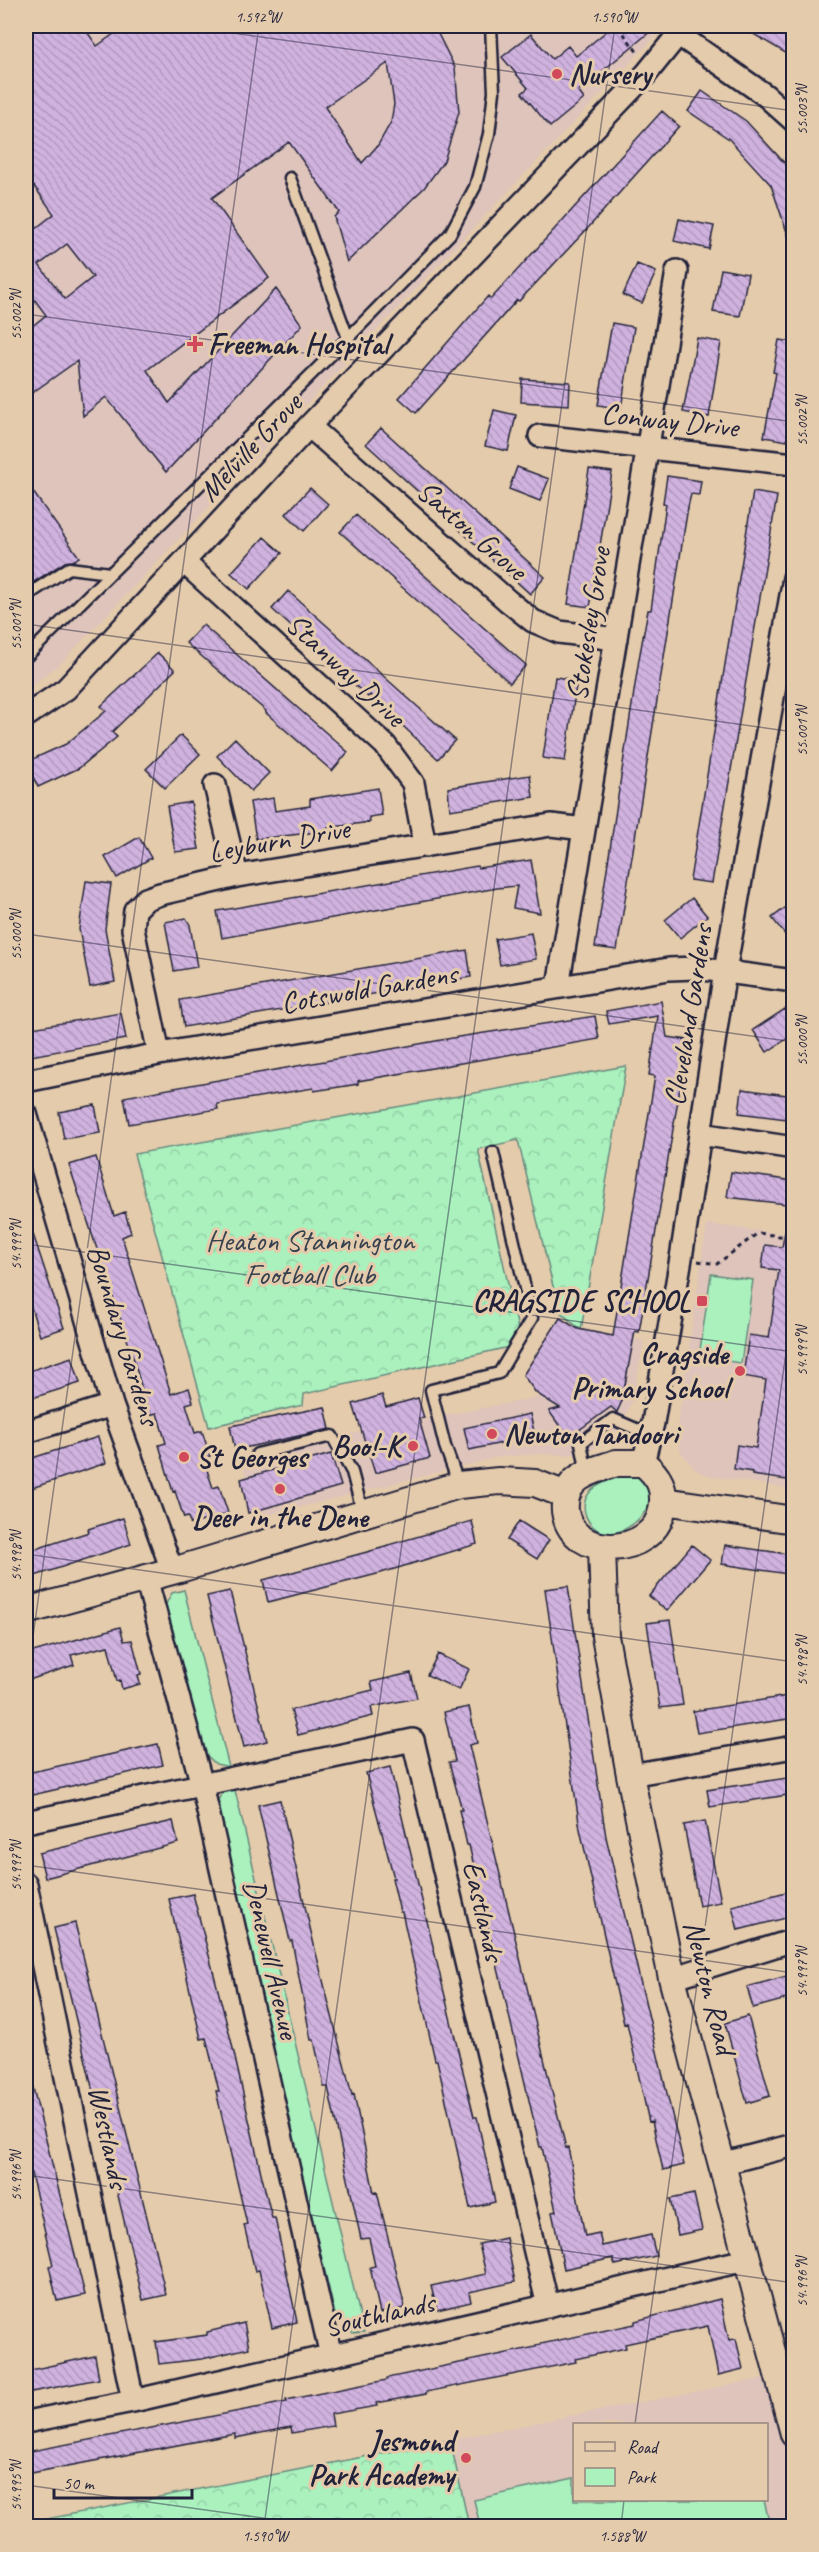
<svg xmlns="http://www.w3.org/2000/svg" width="819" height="2552" font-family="Caveat,sans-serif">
<defs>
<pattern id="forest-crowns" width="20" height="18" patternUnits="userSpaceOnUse" patternTransform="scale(1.5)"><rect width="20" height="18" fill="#aaf1be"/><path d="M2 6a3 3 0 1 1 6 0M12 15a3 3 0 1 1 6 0" fill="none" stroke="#92cea4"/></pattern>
<pattern id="building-back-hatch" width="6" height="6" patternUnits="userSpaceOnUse" patternTransform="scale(1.5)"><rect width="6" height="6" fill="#d0b2df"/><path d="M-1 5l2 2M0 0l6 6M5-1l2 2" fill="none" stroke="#b299c0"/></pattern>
</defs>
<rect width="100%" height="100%" fill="#e4cbac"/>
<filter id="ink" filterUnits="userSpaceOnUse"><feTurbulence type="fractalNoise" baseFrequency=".0167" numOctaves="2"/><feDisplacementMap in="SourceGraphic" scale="12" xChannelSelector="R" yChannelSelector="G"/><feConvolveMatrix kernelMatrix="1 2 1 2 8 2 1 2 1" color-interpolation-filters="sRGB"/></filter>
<g filter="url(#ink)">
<path fill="#dec4bb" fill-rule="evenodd" d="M26 26H665L62 662 26 690Z
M707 1224 793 1235V1489L710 1476 696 1470 681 1452 676 1435Z
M581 1330 644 1341 633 1399 618 1431 592 1450 568 1455 540 1454 498 1457 261 1517 240 1456 539 1397 564 1378Z
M793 2291H794L793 2335 781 2294Z
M764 2378 793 2476V2526H26V2523ZM574 2424H766V2500H574Z"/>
<path fill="#aaf1be" stroke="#668a7c" stroke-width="1.5" d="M711 1274 753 1280 741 1363 699 1357Z
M619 1475C680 1473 641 1536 607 1533 588 1531 576 1506 591 1491 597 1484 611 1480 619 1475Z
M184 1590 229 1767 216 1764 204 1753 166 1604 172 1593Z
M234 1786 364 2332 353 2333 335 2314 217 1816C216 1800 219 1792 234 1786Z
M574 2478V2500H764L770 2526H480L474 2500Z"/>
<path fill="url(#forest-crowns)" stroke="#668a7c" stroke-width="1.5" d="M626 1066 581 1330 559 1311 518 1140 478 1149 519 1333 513 1346 304 1394 303 1405 209 1427 134 1154Z
M450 2440 469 2526H26V2523Z"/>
<path fill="url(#building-back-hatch)" stroke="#22223b" stroke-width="1.5" fill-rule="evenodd" d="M26 26H83L97 46 125 26H142L147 31 155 26H434L455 68 459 112 444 161 424 188 347 262 334 217 339 212 289 142 212 198 269 278 147 370 169 403 276 289 302 325 166 472 106 397 83 416 77 361 26 397V331L46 315 26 288V236L54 214 34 186 26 192ZM388 63 394 104 391 122 378 145 362 163 325 107ZM67 244 93 277 65 299 39 265Z
M613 26H657L578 91 584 99 550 127 522 93 528 88 502 57 531 34 552 59 568 46 576 56Z
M740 26H794V58Z
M702 91 746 121 790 169 794 180V243L791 244 771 185 729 139 688 111Z
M662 111 679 126 588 228 519 301 517 300 416 413 399 398 488 296 491 299Z
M679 219 714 226 709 249 674 241Z
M637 264 656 272 642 303 623 295Z
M721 269 748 274 740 316 713 312Z
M612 323 634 327 621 409 598 405Z
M697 338 721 342 709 417 683 412Z
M779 340 794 342V408L787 441 764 437 776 373 773 372Z
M522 379 570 382 569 405 521 402Z
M494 410 516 415 508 451 485 446Z
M381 428 545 577 530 594 366 444Z
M517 467 549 479 540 501 509 489Z
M589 469 612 472 590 607 568 604Z
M667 476 701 481 699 495 691 494 688 507 617 950 595 947 639 659 648 610H651L666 504 663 503Z
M26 482 79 557 73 561 65 562 26 587Z
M310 488 328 504 304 531 286 514Z
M753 492 777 496 712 883 690 880Z
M356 515 526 665 510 683 340 532Z
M264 537 282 553 249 589 231 573Z
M288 591 455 740 438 759 370 695 368 697 272 609Z
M203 625 348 752 332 771 265 712 266 711 186 643Z
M158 653 175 670 112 732 117 737 79 768 38 787 26 762 66 744 106 711 101 706Z
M555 677 577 680 565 761 543 758Z
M181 735 200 754 165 788 146 769Z
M235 738 269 773 251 791 217 756Z
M530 775 533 797 450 810 448 788Z
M378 788 382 815 369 817 370 822 326 828 327 831 256 839 250 802 273 798 275 811 310 806V799Z
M191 802 199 849 175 852 167 806Z
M139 837 151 858 117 878 105 857Z
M531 860 540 913 513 908 517 886 497 888 222 938 217 911 477 866 478 868Z
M86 881 111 884 105 929 115 982 90 987 79 929Z
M692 898 707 916 680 938 665 920Z
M794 901V946L772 918Z
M186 918 190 925 197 967 174 971 165 922Z
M531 933 536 959 500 965 495 939Z
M467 950 471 977 184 1027 180 1000Z
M661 1001 667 1037 688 1040 639 1332 635 1331 622 1401 617 1412 611 1407 568 1438 549 1411 560 1408 536 1393 523 1375 560 1318 578 1329 613 1336 655 1076 649 1075 658 1016 609 1024 606 1011Z
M785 1009 794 1021V1034L767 1052 753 1030Z
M121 1013 126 1039 31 1056 26 1029Z
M595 1016 599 1039 358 1081V1084L314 1091 313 1088 217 1104 218 1109 129 1124 124 1097 458 1037Z
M742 1089 794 1096V1120L739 1113Z
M95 1105 100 1133 64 1139 59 1112Z
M96 1157 114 1216 125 1212 131 1233 122 1237 171 1394 189 1388 193 1402 186 1404 195 1433 202 1431 210 1456 203 1458 213 1488 219 1486 228 1513 191 1525 188 1517 184 1518 175 1491 173 1492 159 1445 166 1443 157 1413 149 1415 133 1357 69 1165Z
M731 1172 794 1181V1205L727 1197Z
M28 1219 64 1328 40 1336 26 1291V1220Z
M785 1232 794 1233V1408L788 1444 794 1445V1481L752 1475V1472L734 1469 737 1445 756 1448 766 1380 743 1376 749 1335 769 1338 779 1270 762 1268 765 1245 782 1247Z
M72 1357 80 1383 26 1400V1372Z
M382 1395 386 1407 418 1398 424 1418 419 1419 430 1458 375 1473 353 1404Z
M325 1407 330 1429 235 1450 230 1426Z
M530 1414 535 1436 469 1450 464 1428Z
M98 1437 106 1463 26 1490V1460Z
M331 1454 341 1486 248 1513 241 1479Z
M123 1518 131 1544 26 1579V1552L89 1532 88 1529Z
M472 1521 477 1544 381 1573 268 1602 263 1580 389 1546 388 1545Z
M519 1521 549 1540 537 1559 507 1540Z
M692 1545 710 1560 667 1611 649 1596Z
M725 1545 794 1555V1575L722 1564Z
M568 1586 606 1837 684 2165 663 2170 652 2121 649 2122 627 2023 624 2024 580 1829 545 1589Z
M230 1591 267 1741 244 1747 207 1596Z
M670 1620 683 1705 660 1708 647 1623Z
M120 1627 124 1641 132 1640 141 1674 138 1675 140 1684 122 1689 120 1680 117 1681 108 1646 71 1655 74 1665 26 1681V1654Z
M438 1654 469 1669 459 1690 427 1675Z
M411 1673 417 1698 371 1707 373 1716 298 1735 291 1710 373 1690 371 1682Z
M794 1695V1718L697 1733 693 1711Z
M469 1707 477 1743 469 1745 552 2092 566 2148 568 2147 585 2236 599 2233 602 2246 651 2235 656 2256 615 2265 613 2258 564 2269 552 2212 556 2211 542 2147H540L469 1845H467L459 1810H462L449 1762 455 1761 444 1712Z
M158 1744 163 1765 32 1795 27 1773Z
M390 1767 474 2117H477L495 2202 470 2208 437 2060H435L402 1912H400L392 1878H394L366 1773Z
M794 1777V1794L710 1807 707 1790Z
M280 1800 315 1949 352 2095 354 2094 374 2193 377 2192 405 2308 380 2313 370 2267 375 2266 369 2238 361 2239 328 2087H324L314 2040H311L292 1941H290L258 1805Z
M173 1821 178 1843 45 1878 39 1853Z
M705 1821 721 1902 699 1906 684 1825Z
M794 1890V1916L738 1930 732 1906Z
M193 1894 231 2040 261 2173 272 2218H275L297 2322 272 2328 259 2270 255 2271 244 2225 247 2224 216 2091H219L206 2038 201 2039 169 1899Z
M75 1923 166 2295 143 2300 54 1928Z
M794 1974V1997L753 2008 747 1987Z
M748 2016 770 2096 747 2103 725 2023Z
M31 2080 85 2295 57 2301 49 2266 53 2265 26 2153V2081Z
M694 2194 702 2230 678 2235 670 2199Z
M506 2238 515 2282 469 2292 471 2302 437 2310 431 2286 486 2274 479 2244Z
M720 2299 729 2340 736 2339 743 2369 718 2375 708 2326 625 2344 626 2348 575 2359 576 2362 426 2392V2394L376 2403 377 2406 331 2414 333 2426 292 2433 291 2427 235 2438V2434L26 2474V2452L287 2402 286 2400 387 2380V2378L536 2347V2345L635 2324V2321Z
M244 2323 249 2348 202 2359 159 2364 156 2342 207 2335V2332Z
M95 2356 99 2379 26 2393V2371Z"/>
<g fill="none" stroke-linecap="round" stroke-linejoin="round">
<defs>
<path id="service" d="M290 178 348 338
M26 596 69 568 110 573
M26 657 348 338 450 234 475 187 489 134 494 92 491 26
M257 1454 332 1436 352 1472 363 1514
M587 1473 581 1443 613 1419 650 1435
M459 1485 445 1446 431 1390 499 1373 532 1318 493 1152"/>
<path id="minor" d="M679 35 765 95 794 121
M309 426 508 601 533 621 559 632 616 639
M540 436 794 464
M185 563 385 745 413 783 425 846
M26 716 66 689 309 426 646 74 685 26
M215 785 237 876
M558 986 677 271
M159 1054 133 929 135 910 146 899 160 894 237 876 551 825 584 829
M26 1081 159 1054 669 969 696 968 794 981
M26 1114 112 1405 172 1570
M700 1134 794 1148
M26 1432 112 1405
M643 1463 653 1423 681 1258 725 971 794 578
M146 1578 202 1785 331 2356
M630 1775 794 1747
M26 1822 413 1740 548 2306
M26 1884 133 2401
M672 1978 794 1940
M721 2164 794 2145
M26 2422 133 2401 746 2260"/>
<path id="tertiary" d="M616 1463H643C659 1476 666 1488 662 1510 654 1556 572 1562 565 1511 564 1501 567 1490 574 1482 585 1471 603 1468 616 1463Z
M664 1501 794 1520
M602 1548 605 1636 630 1775 672 1978 794 2434
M26 1611 183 1568 459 1485 499 1481 535 1483 566 1495"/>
</defs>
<use href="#service" stroke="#22223b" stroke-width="15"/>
<use href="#minor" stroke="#22223b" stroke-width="26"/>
<use href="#tertiary" stroke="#22223b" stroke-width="30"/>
<path stroke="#22223b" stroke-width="3" stroke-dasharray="4.5 4.5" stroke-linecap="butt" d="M618 26 638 53
M698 1261 717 1264 758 1233 794 1238"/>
<use href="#service" stroke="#e4cbac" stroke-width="10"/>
<use href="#minor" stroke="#e4cbac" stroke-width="21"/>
<use href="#tertiary" stroke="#e4cbac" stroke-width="26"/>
</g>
</g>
<path fill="none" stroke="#22223b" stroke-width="1.5" stroke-opacity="0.45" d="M182 26 794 111M26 314 794 422M26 624 794 732M26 934 794 1042M26 1244 794 1352M26 1554 794 1662M26 1686 259 26M26 1865 794 1973M26 2175 794 2283M635 2424 794 1296M26 2485 321 2526M264 2526 615 26M621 2526 624 2500"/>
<g fill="#d1495b" stroke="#e4cbac" stroke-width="2">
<circle cx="557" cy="74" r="6"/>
<path d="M192 335h6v6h6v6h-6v6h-6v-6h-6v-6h6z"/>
<rect x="696" y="1295" width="12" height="12" rx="3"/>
<circle cx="740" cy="1371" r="6"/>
<circle cx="492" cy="1434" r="6"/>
<circle cx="413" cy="1446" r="6"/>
<circle cx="184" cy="1457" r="6"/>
<circle cx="280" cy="1489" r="6"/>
<circle cx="466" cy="2458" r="6"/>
</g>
<g text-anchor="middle" stroke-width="6" stroke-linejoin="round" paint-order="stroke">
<g font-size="30" font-weight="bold" fill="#22223b" stroke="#e4cbac" text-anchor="start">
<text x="569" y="84">Nursery</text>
<text x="208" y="354">Freeman Hospital</text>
<text x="690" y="1311" text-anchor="end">CRAGSIDE SCHOOL</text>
<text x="728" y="1364" text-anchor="end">Cragside<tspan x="728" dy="34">Primary School</tspan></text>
<text x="504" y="1444">Newton Tandoori</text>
<text x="401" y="1456" text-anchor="end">Boo!-K</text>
<text x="196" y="1467">St Georges</text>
<text x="280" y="1527" text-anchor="middle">Deer in the Dene</text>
<text x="454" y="2451" text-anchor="end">Jesmond<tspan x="454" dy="34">Park Academy</tspan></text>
</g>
<g font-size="30" fill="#22223b" stroke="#e4cbac">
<text transform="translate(670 420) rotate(6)" y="10">Conway Drive</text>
<text transform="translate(250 447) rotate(-47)" y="10">Melville Grove</text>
<text transform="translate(472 530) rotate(41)" y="10">Saxton Grove</text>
<text transform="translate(588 624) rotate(-81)" y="10">Stokesley Grove</text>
<text transform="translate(346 670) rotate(43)" y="10">Stanway Drive</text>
<text transform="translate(279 840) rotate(-10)" y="10">Leyburn Drive</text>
<text transform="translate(369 988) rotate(-10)" y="10">Cotswold Gardens</text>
<text transform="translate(688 1015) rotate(-81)" y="10">Cleveland Gardens</text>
<text transform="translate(124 1335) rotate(73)" y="10">Boundary Gardens</text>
<text transform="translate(484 1911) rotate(77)" y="10">Eastlands</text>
<text transform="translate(272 1959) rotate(77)" y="10">Denewell Avenue</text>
<text transform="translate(710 1987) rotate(76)" y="10">Newton Road</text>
<text transform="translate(109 2137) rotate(78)" y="10">Westlands</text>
<text transform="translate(379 2314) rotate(-13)" y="10">Southlands</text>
</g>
<g font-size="30" fill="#36414f" stroke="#e4cbac">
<text x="310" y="1250">Heaton Stannington<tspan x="310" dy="34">Football Club</tspan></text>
</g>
</g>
<rect width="819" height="2552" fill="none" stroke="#e4cbac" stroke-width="66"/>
<rect x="573" y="2423" width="195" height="78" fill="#e4cbac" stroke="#96877f" stroke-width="1.5"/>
<rect x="585" y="2442" width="30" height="9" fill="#e4cbac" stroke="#96877f" stroke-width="1.5"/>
<text x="627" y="2453" font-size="18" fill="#22223b">Road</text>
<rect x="585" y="2468" width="30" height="18" fill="#aaf1be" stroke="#96877f" stroke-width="1.5"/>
<text x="627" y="2483" font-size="18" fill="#22223b">Park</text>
<path d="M54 2489v9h138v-9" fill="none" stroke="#22223b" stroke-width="3"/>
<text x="63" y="2489" font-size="18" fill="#22223b" stroke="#e4cbac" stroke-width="4.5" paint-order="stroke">50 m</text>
<rect x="33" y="33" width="753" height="2486" fill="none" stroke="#22223b" stroke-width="2"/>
<g font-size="15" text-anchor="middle" fill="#22223b">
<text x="258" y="22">1.592°W</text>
<text x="614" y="22">1.590°W</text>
<text transform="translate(802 110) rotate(-90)" y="5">55.003°N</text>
<text transform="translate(16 315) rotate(-90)" y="5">55.002°N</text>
<text transform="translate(802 421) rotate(-90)" y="5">55.002°N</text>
<text transform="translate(16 625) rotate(-90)" y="5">55.001°N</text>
<text transform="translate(802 731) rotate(-90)" y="5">55.001°N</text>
<text transform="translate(16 935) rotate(-90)" y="5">55.000°N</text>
<text transform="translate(802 1041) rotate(-90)" y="5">55.000°N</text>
<text transform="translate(16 1245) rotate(-90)" y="5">54.999°N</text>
<text transform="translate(802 1351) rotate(-90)" y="5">54.999°N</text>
<text transform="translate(16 1556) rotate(-90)" y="5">54.998°N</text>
<text transform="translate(802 1661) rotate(-90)" y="5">54.998°N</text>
<text transform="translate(16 1866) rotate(-90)" y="5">54.997°N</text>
<text transform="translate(802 1972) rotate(-90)" y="5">54.997°N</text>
<text transform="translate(16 2176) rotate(-90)" y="5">54.996°N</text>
<text transform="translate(802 2282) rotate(-90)" y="5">54.996°N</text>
<text transform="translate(16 2486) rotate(-90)" y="5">54.995°N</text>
<text x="265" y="2541">1.590°W</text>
<text x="622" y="2541">1.588°W</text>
</g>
</svg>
